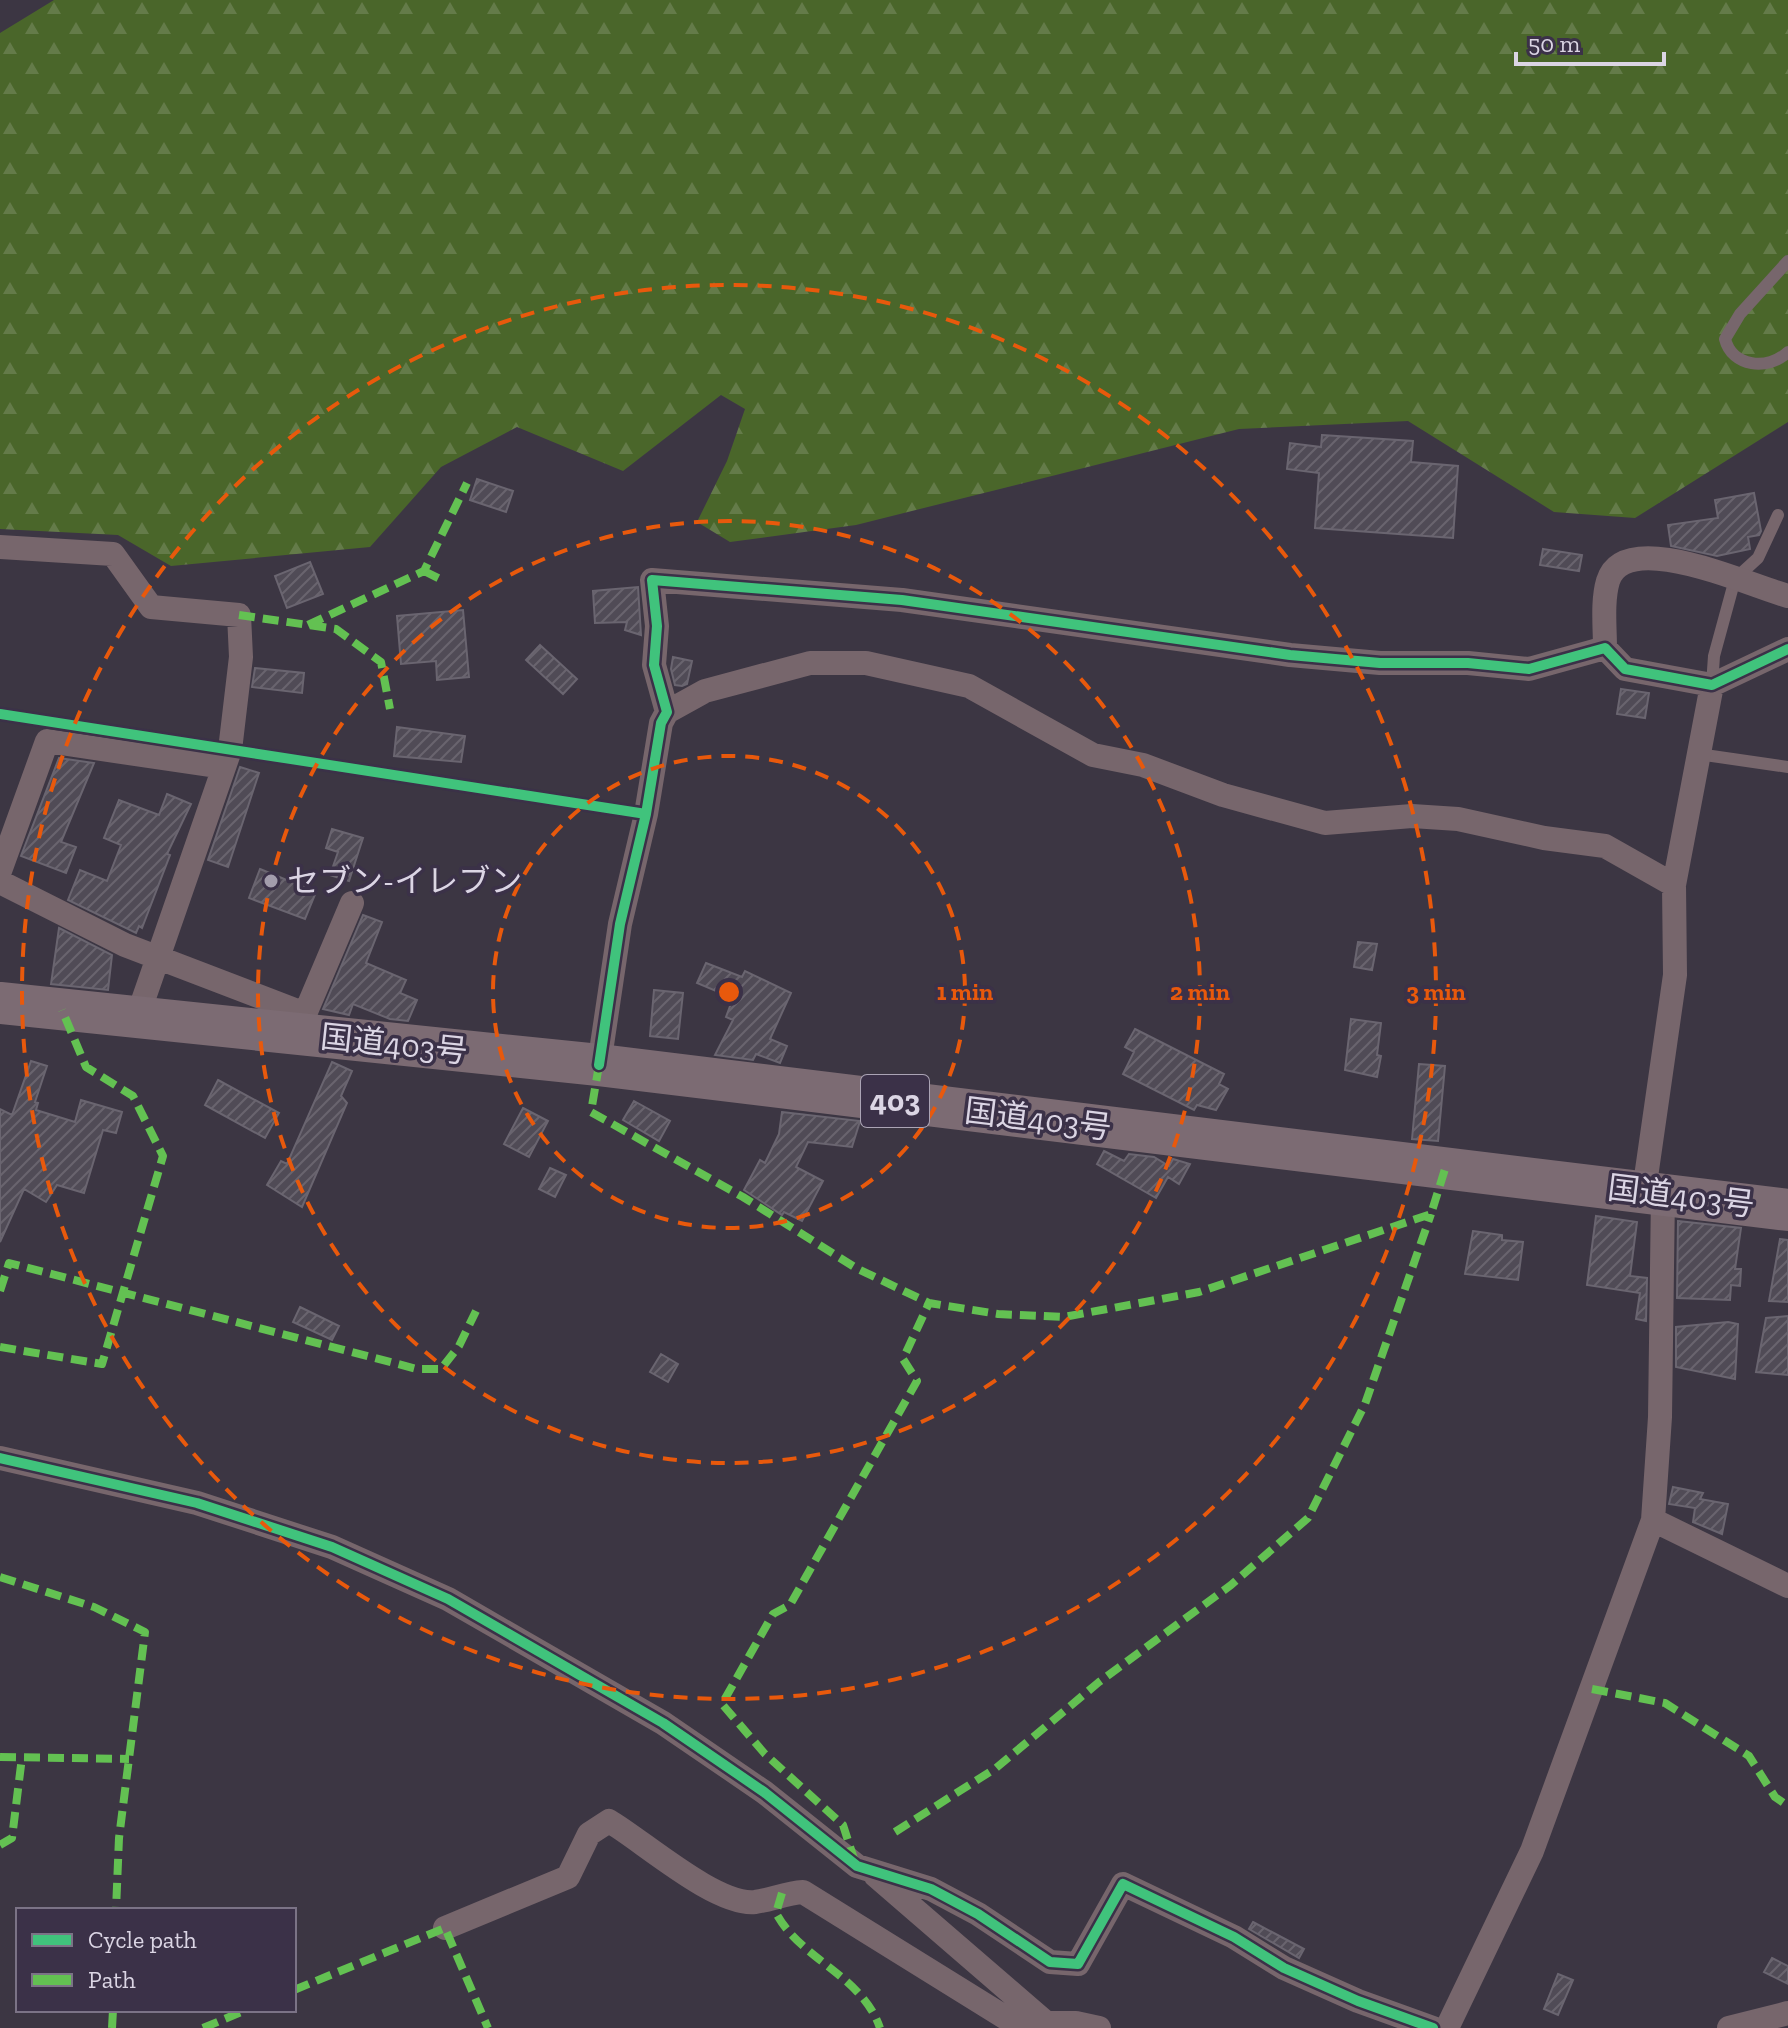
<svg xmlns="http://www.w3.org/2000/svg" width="1788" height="2028" font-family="'Zilla Slab','Noto Sans JP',serif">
<defs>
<pattern id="forest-firs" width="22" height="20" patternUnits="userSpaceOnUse" patternTransform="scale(2)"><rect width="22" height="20" fill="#4a662a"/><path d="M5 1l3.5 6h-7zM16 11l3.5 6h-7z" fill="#647b49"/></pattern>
<pattern id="building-hatch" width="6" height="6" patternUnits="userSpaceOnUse" patternTransform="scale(2)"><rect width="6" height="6" fill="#504b56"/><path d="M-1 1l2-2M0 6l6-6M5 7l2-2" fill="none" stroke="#69646e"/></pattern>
</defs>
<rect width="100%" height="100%" fill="#3c3643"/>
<path fill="url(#forest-firs)" d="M54 0H1788V422L1635 518 1554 512 1408 421 1239 429 856 525 730 542 697 522 727 461 745 409 721 395 623 471 517 427 441 467 370 547 171 566 118 535 0 529V33Z"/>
<path fill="url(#building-hatch)" stroke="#6a6570" stroke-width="2" d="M1322 435 1413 441 1411 462 1458 466 1453 538 1315 528 1319 473 1287 469 1290 443 1321 447Z
M477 479 513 491 506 512 470 500Z
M1754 493 1761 531 1759 535 1748 537 1750 549 1717 556 1671 546 1668 525 1718 518 1715 500Z
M1543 549 1582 555 1579 571 1540 565Z
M310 562 323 594 287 608 275 576Z
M638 587 641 635 625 630 627 622 595 623 593 591Z
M463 610 469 677 437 680 436 661 401 664 397 616Z
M540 645 577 679 563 694 526 660Z
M673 657 692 661 687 684 682 686 675 685 671 669Z
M255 668 304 673 302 693 252 687Z
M1621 689 1649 693 1645 718 1617 714Z
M397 727 465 736 461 762 394 756Z
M59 758 94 763 61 842 76 847 66 873 21 856Z
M240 767 259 773 228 867 208 860Z
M167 794 191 804 167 854 170 855 142 928 139 926 136 933 68 900 80 870 107 881 121 845 104 838 119 800 159 815Z
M332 829 363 838 349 881 330 875 338 852 326 848Z
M260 869 316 892 305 919 249 898Z
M363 915 382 922 366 963 406 980 400 993 417 1000 408 1021 390 1019 353 1004 349 1015 323 1009Z
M59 928 112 955 108 990 51 984Z
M1358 942 1377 944 1372 970 1354 967Z
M706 963 742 977 745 971 791 993 770 1039 787 1046 780 1063 756 1054 753 1060 715 1055 733 1020 726 1017 733 998 697 983Z
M654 990 683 993 678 1039 650 1036Z
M1351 1019 1381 1023 1377 1055 1381 1056 1377 1077 1345 1070Z
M1135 1029 1224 1074 1219 1084 1228 1089 1216 1110 1197 1105 1194 1110 1123 1074 1134 1052 1125 1047Z
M31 1061 47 1066 35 1102 38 1103 36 1110 75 1122 81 1100 122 1112 116 1133 103 1130 84 1193 57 1185 46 1202 24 1189 0 1242V1109L12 1115Z
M332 1062 352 1071 341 1096 347 1103 302 1207 267 1185 281 1161 287 1164Z
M1419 1064 1445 1066 1438 1141 1412 1139Z
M218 1080 279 1113 265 1138 205 1105Z
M634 1101 670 1121 659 1141 623 1120Z
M523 1108 548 1121 529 1157 504 1144Z
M782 1112 860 1121 852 1147 808 1142 796 1167 823 1181 802 1221 784 1212 782 1215 744 1190 760 1160 765 1163 779 1134Z
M1104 1151 1124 1161 1129 1154 1154 1157 1169 1166 1173 1159 1190 1164 1179 1184 1168 1177 1156 1198 1097 1164Z
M550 1168 566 1175 555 1197 539 1189Z
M1596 1216 1637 1222 1630 1276 1647 1278 1646 1321 1636 1319 1640 1293 1587 1285Z
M1678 1221 1741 1228 1735 1269H1741L1740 1286 1731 1285 1730 1300 1677 1298Z
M1473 1231 1502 1235V1240L1523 1242 1518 1280 1465 1274Z
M1780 1239 1788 1240V1302L1769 1301Z
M300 1307 339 1326 332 1340 293 1322Z
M1788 1316V1375L1756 1372 1766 1318Z
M1728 1322 1738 1324 1735 1379 1676 1367V1327Z
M661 1354 678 1364 668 1382 650 1372Z
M1673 1487 1703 1493 1700 1499 1728 1504 1722 1534 1693 1522 1695 1508 1669 1504Z
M1253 1922 1304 1949 1299 1958 1249 1929Z
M1772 1958 1788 1966V1984L1764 1972Z
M1558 1974 1573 1980 1558 2015 1544 2009Z"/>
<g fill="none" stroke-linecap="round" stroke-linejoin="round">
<path stroke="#77666c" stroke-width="12" d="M1788 261 1740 314 1725 339C1732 367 1768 371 1788 352
M1712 685 1714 656 1735 579 1758 558 1778 515
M1698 754 1788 767"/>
<path stroke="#77666c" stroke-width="24" d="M0 547 113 554 151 607 239 615 241 657 230 750 137 1018
M1605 648C1605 628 1602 601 1608 581 1625 526 1752 587 1788 596
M667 712 705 691 810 663H866L969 686 1093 755 1143 765 1223 795 1325 823 1412 816 1458 819 1544 838 1605 846 1674 885
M0 871 47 741 223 767
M0 882 125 945 305 1014
M302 1029 305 1014 352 903
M599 1065 620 924 646 814 661 723 667 712 654 665 657 626 652 580 902 600 1290 655 1380 663H1468L1529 669 1605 648 1625 669 1712 685 1788 649
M1644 1191 1675 975 1674 885 1712 685
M0 1458 197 1503 332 1547 448 1599 663 1723 764 1792 857 1866 931 1889 978 1914 1050 1962 1078 1964 1123 1884 1234 1937 1284 1968 1358 2001 1433 2028
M1653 1520 1788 1586
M876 1876 1051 2027
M445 1928 568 1877 589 1834 609 1821C643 1841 716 1906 755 1902 771 1900 786 1893 803 1892L1014 2023H1076L1099 2028
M1447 2028 1532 1851 1653 1520 1660 1417 1663 1193
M1729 2028 1788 2013"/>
<path stroke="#7c6b73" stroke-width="42" d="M0 1003 599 1065 1788 1210"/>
<path stroke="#63c152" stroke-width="8" stroke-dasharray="16 8" stroke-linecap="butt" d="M424 571 444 581
M239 615 336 629 381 662 390 709
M308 625 424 571 467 483
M599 1065 591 1112 743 1197 856 1268 929 1303 998 1314 1064 1317 1199 1292 1431 1214 1445 1169
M0 1291 9 1263 417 1369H441L459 1346 476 1311
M0 1347 102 1364 163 1156 133 1096 86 1067 62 1010
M0 1577 94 1607 145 1632 119 1838 116 1910
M1592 1689 1665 1703 1749 1756 1775 1797 1788 1806
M0 1757 129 1759
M895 1832 996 1768 1099 1682 1231 1585 1308 1518 1365 1404 1431 1214
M0 1845 12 1838 22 1757
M855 1862 843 1825 765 1754 722 1704 773 1614 790 1605 917 1381 903 1359 929 1303
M782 1893 776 1913C801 1960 862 1975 880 2028
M294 1990 445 1928 488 2028
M112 2028 113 2010
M203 2028 246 2010"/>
<defs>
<path id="cycleway" d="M0 714 646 814
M599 1065 620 924 646 814 661 723 667 712 654 665 657 626 652 580 902 600 1290 655 1380 663H1468L1529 669 1605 648 1625 669 1712 685 1788 649
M0 1458 197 1503 332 1547 448 1599 663 1723 764 1792 857 1866 931 1889 978 1914 1050 1962 1078 1964 1123 1884 1234 1937 1284 1968 1358 2001 1433 2028"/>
</defs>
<use href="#cycleway" stroke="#3b3148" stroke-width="15"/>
<use href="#cycleway" stroke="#40c37c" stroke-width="10"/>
</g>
<g fill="none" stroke="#e8590c" stroke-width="4" stroke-dasharray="14 10">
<circle cx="729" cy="992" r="236"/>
<circle cx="729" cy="992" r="471"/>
<circle cx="729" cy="992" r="707"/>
</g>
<circle fill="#a39dac" stroke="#3b3148" stroke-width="3" cx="271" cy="881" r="8"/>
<g text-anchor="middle" stroke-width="7" stroke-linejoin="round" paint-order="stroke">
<rect fill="#3b3148" stroke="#aba4b5" stroke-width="2" x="861" y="1075" width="68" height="52" rx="6"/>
<g font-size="30" font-weight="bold" fill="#dbd5e4">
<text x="895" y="1111">403</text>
</g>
<g font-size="32" fill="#dbd5e4" stroke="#3b3148" text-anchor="start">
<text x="287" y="892">セブン-イレブン</text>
</g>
<g font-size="32" fill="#dbd5e4" stroke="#3b3148">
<text transform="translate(394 1044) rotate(6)" y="11">国道403号</text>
<text transform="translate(1038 1119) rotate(7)" y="11">国道403号</text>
<text transform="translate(1681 1196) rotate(7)" y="11">国道403号</text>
</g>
</g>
<circle cx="729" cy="992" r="12" fill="#e8590c" stroke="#3b3148" stroke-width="4"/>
<g font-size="24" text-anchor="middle" font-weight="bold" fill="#e8590c" stroke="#3b3148" stroke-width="7" stroke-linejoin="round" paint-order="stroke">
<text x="965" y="1000">1 min</text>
<text x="1200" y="1000">2 min</text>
<text x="1436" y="1000">3 min</text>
</g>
<rect x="16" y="1908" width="280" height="104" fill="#3b3148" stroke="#7b7386" stroke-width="2"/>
<rect x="32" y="1934" width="40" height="12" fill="#40c37c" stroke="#7b7386" stroke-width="2"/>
<text x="88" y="1948" font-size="24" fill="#dbd5e4">Cycle path</text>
<rect x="32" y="1974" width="40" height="12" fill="#63c152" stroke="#7b7386" stroke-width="2"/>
<text x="88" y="1988" font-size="24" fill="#dbd5e4">Path</text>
<path d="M1516 52v12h148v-12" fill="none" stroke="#dbd5e4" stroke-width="4"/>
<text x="1528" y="52" font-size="24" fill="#dbd5e4" stroke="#3b3148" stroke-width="6" paint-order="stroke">50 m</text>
</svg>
